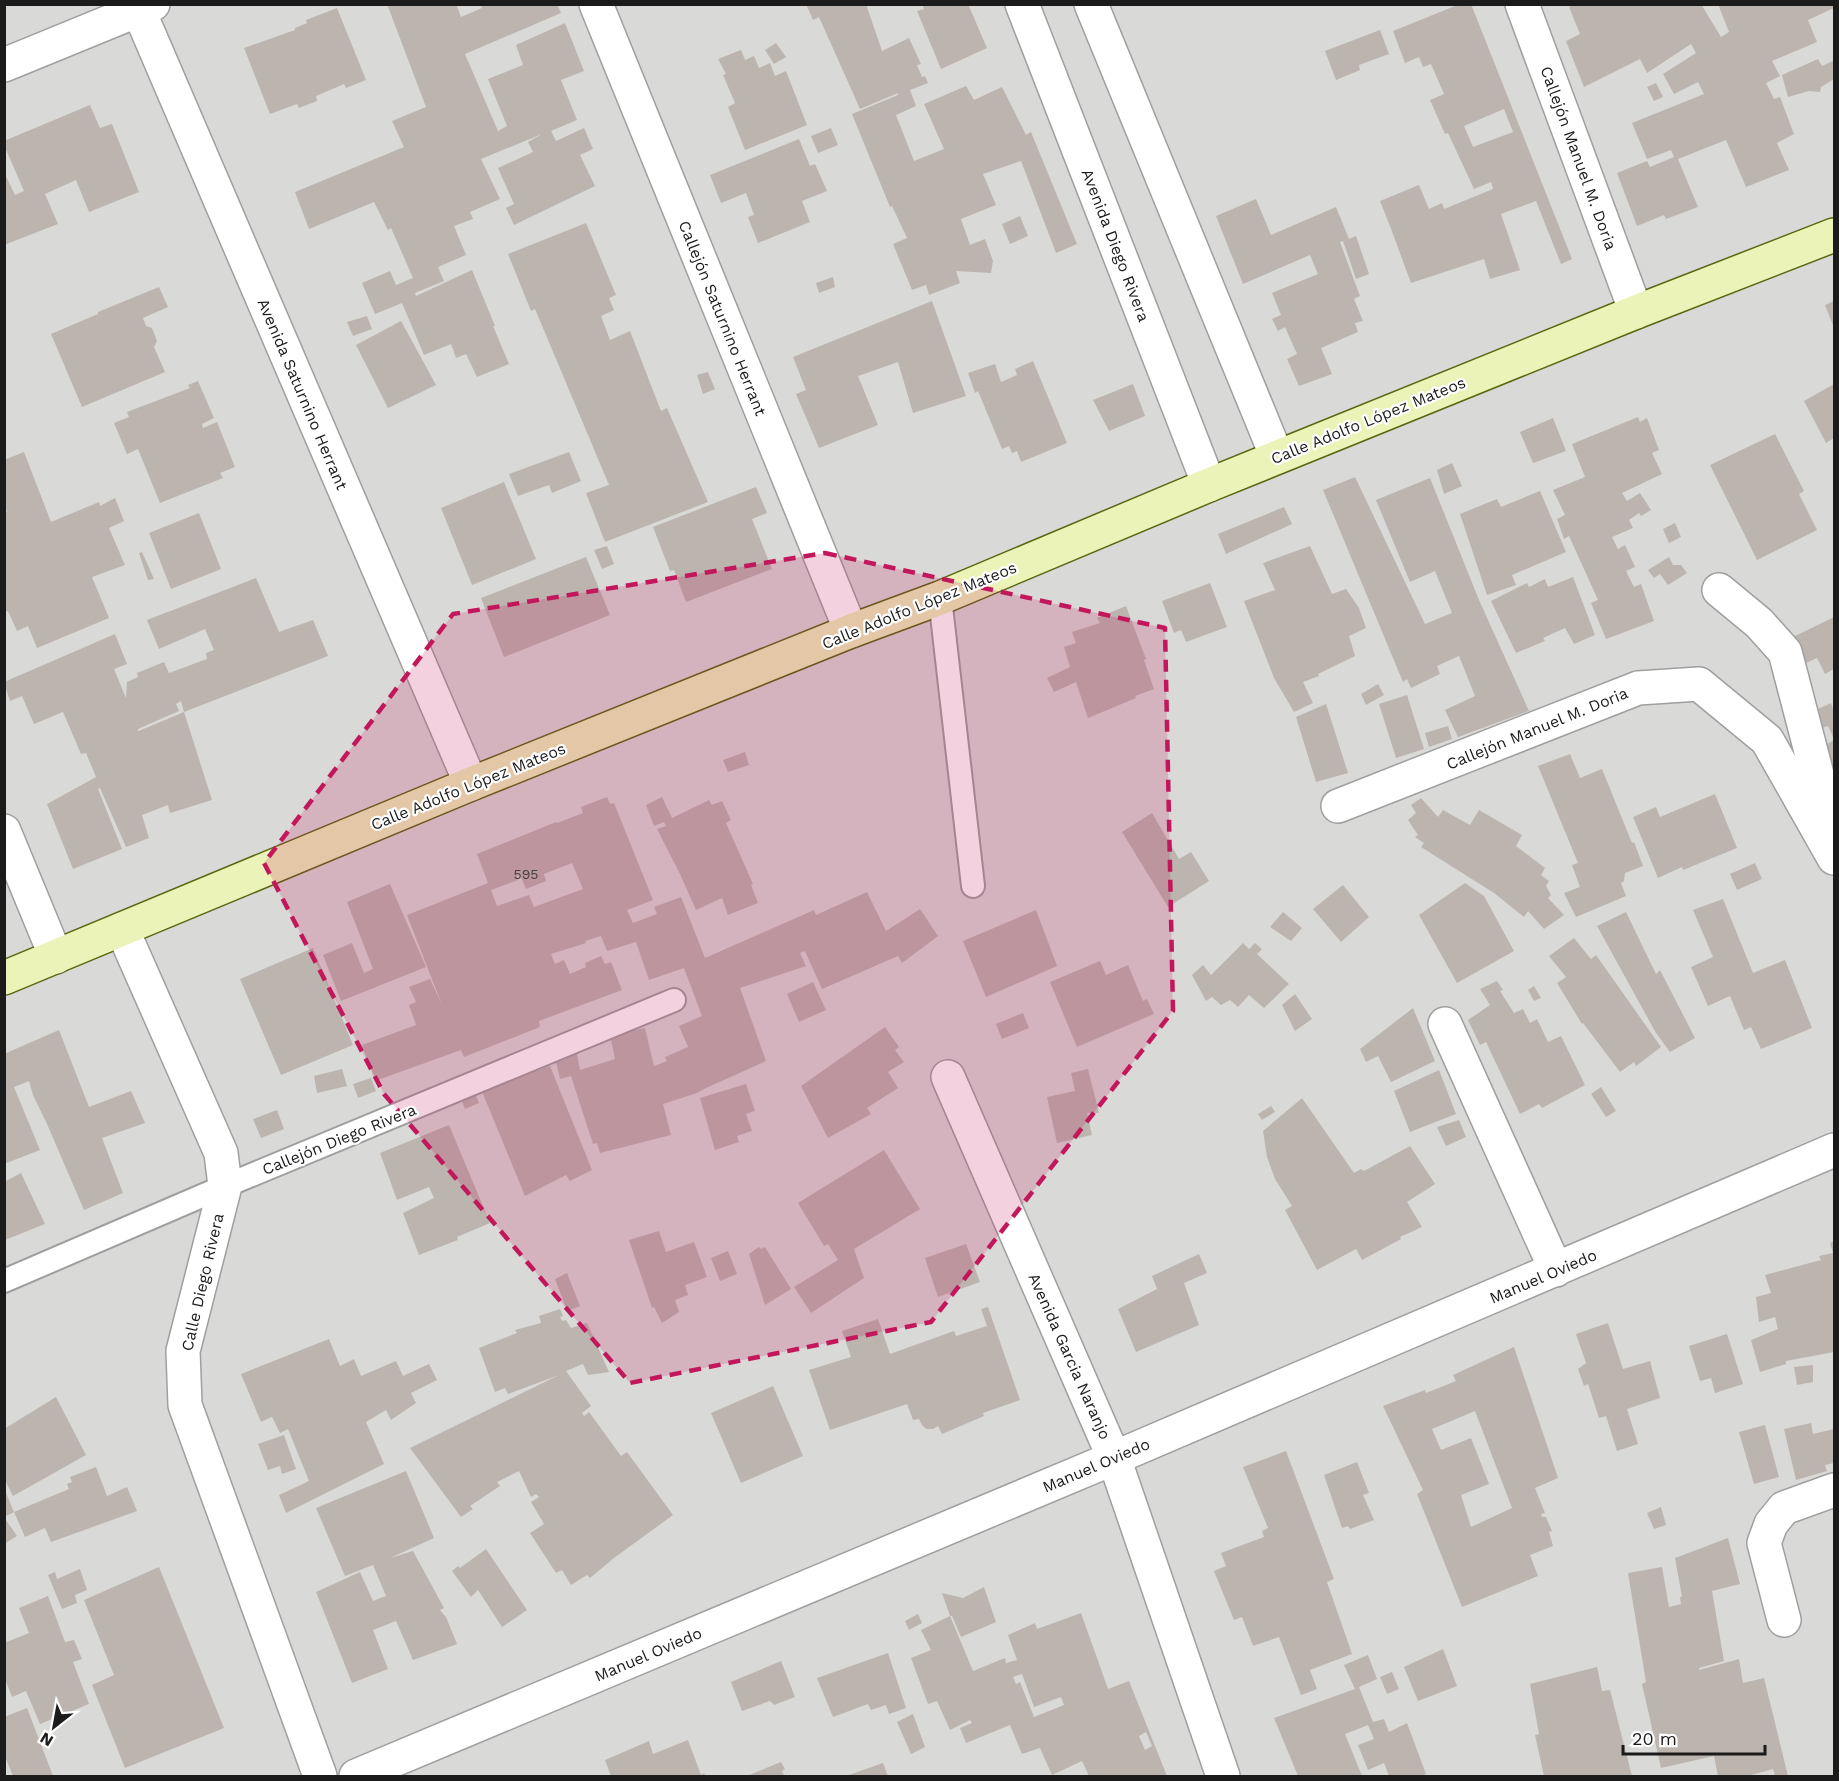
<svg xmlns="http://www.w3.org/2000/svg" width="1839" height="1781" font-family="'Work Sans',sans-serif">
<rect width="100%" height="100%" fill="#ece9e2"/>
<path fill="#d9d9d8" d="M5 5H1834V1776H5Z"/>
<path fill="#bcb5af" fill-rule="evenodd" d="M387 4H456L461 17 482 8 480 4H557L561 13 465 54 498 131 507 126 488 79 523 65 516 45 565 23 584 71 561 80 577 120 551 131 556 141 584 128 593 149 580 155 595 186 514 225 506 208 514 204 498 168 533 152 528 142 542 134 481 159 500 199 470 212 473 219 454 226 466 255 438 267 444 281 415 293 416 296 472 270 495 326H493L509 364 477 377 466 354 456 358 451 344 424 355 402 303 375 314 362 283 390 271 396 285 413 278 391 228 388 230 374 202 309 229 295 192 404 147 392 121 426 107Z
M806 4H866L882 51 909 38 921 64 917 65 922 77 925 76 928 83 910 90 916 106 896 115 914 161 944 149 924 104 966 86 974 100 1002 87 1026 135 1031 132 1077 244 1056 253 1021 161 983 174 996 205 961 219 970 245 985 239 993 261 991 273 956 271 960 283 929 295 926 285 912 290 893 244 907 238 892 206 890 207 852 114 898 95V93L860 109 819 17 813 20Z
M922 4H968L987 48 941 69 917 11 924 9Z
M1460 4H1471L1572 259 1561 264 1536 201 1501 214 1520 270 1490 279 1484 259 1411 283 1390 226 1380 201 1419 185 1429 209 1442 203 1444 209 1493 189 1491 182 1474 189 1448 133 1445 134 1430 100 1444 94 1431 64 1423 67 1419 57 1405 63 1393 31ZM1504 109 1513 132 1473 147 1464 126Z
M1574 4H1701L1721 37 1729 32 1718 4H1834V8L1808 20 1817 42 1772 61 1780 76 1766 83 1774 99 1780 97 1794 134 1777 143 1789 170 1746 187 1726 140 1678 159 1698 207 1666 219 1664 215 1637 226 1617 173 1647 161 1650 167 1674 157 1671 150 1647 159 1632 123 1704 94 1698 82 1674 94 1663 74 1696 53 1691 44 1647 73 1640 59 1584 87 1566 41 1580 34 1569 7Z
M337 8 366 80 346 88 344 84 316 96 317 101 299 108 297 104 270 114 244 48 295 30V28L307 23 306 20Z
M1380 30 1389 54 1359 65 1360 70 1336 80 1325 51Z
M776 43 786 57 774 64 765 50Z
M741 50 745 60 754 56 759 68 770 63 775 76 786 71 807 125 745 150 728 107 735 103 723 75 726 74 718 59Z
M1818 59 1822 66 1833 61 1834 79 1821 87 1820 92 1809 91 1788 97 1782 75Z
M1656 83 1663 97 1654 101 1647 87Z
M90 105 100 128 112 124 139 192 89 212 76 180 45 194 58 224 4 245V172L15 195 24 191 4 145V141Z
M831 128 838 145 818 153 811 136Z
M799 139 810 166 815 164 827 191 802 201 810 222 758 243 748 217 754 215 746 193 721 203 710 175Z
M1256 199 1271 235 1336 207 1349 239 1356 236 1369 274 1356 279 1343 241 1340 242 1360 296 1354 299 1363 321 1355 323 1358 332 1321 348 1332 374 1299 386 1287 359 1297 354 1285 327 1278 331 1272 319 1281 315 1272 293 1318 274 1310 255 1243 284 1216 216Z
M1020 216 1028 236 1010 244 1002 224Z
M586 223 616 295 609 298 614 310 601 316 610 340 630 331 661 411 667 408 708 502 605 542 586 493 609 485 535 309 531 311 508 254Z
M833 277 835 287 819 293 816 283Z
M159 287 168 307 143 318 146 326 152 328 157 341 154 347 165 372 82 407 51 334 98 314V312Z
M932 301 966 396 913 413 898 362 858 376 878 425 819 448 796 394 806 390 793 357Z
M1834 301V328L1825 305Z
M367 316 372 329 353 336 347 322Z
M401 321 436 385 388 408 356 345Z
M1033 361 1067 443 1021 462 1017 451 1012 453 1009 446 1002 449 978 391 975 393 968 373 995 364 1001 382 1017 375 1015 369Z
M708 372 715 389 703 394 697 375Z
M198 381 214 418 202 424 203 428 217 422 235 467 220 473 223 478 160 503 138 449 127 454 114 423 129 417 127 412 190 388 188 385Z
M1133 384 1145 416 1109 431 1093 400Z
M1834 384V438L1826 443 1804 401Z
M1638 417 1640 422 1647 418 1659 450 1652 453 1662 474 1622 493 1627 501 1640 493 1651 510 1641 516 1639 513 1629 520 1633 528 1612 537 1618 549 1625 545 1635 567 1626 571 1634 587 1641 584 1654 621 1606 639 1591 603 1598 600 1569 536 1564 539 1557 519 1565 515 1553 490 1585 477 1572 444Z
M1553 418 1566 451 1533 463 1520 432Z
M1775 434 1804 491 1799 494 1817 530 1757 560 1710 465Z
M24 452 51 522 99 502 100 506 115 498 124 521 109 528 125 565 92 577 109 618 37 648 28 626 17 631 8 611 4 612V513L7 511 4 505V460Z
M569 452 581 481 552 493 549 485 518 496 509 474Z
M1452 463 1462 486 1444 494 1437 470Z
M1355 477 1425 624 1452 613 1435 571 1410 582 1376 500 1430 478 1479 600 1529 711 1458 737 1445 710 1475 696 1459 656 1437 666 1440 674 1411 688 1407 679 1403 682 1323 490Z
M504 482 536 559 472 585 441 508Z
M756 487 767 513 752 519 772 569 686 602 674 570 670 571 653 527Z
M1540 491 1566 552 1512 575 1516 585 1487 595 1460 514 1497 499 1501 507Z
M1284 507 1292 524 1226 554 1218 534Z
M199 513 221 569 171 589 149 533Z
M1675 523 1681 537 1669 543 1663 529Z
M607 546 614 564 602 569 594 550Z
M1310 546 1332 594 1346 589 1359 608 1366 628 1349 636 1355 656 1318 674 1319 676 1303 682 1313 703 1294 712 1274 678 1244 601 1275 590 1263 563Z
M142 552 154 579 148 580 139 553Z
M586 557 610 615 504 657 481 598Z
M1669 557 1673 565H1681L1687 573 1668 585 1660 574 1654 578 1648 570Z
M1573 577 1595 635 1574 644 1565 628 1543 638 1545 641 1516 653 1491 601 1527 583 1529 587 1545 579 1548 587Z
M256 578 279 632 313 620 328 656 184 712 181 701 176 704 179 711 138 729V731L141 730 184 712 212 800 170 813 168 805 142 815 149 838 126 847 100 788 98 789 122 849 73 869 47 804 96 777 86 753 81 754 63 712 34 724 22 696 10 701 4 682 115 634 127 664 114 669 126 698 127 682 138 677 137 673 164 662 169 673 207 659 206 653 214 650 205 629 159 649 147 620Z
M1210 583 1227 627 1186 642 1181 630 1174 633 1162 601Z
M1126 606 1146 659 1144 660 1154 689 1135 696 1136 698 1088 718 1076 682 1054 692 1047 678 1070 667 1064 647 1076 643 1072 632 1100 623 1097 618Z
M1834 617V669L1825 674 1817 658 1804 664 1791 638Z
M1378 684 1384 695 1366 705 1361 694Z
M1407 695 1424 749 1396 758 1379 704Z
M1831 703 1834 712V739L1828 726 1816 730 1809 713Z
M1326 704 1348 773 1316 782 1296 717Z
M1448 726 1452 739 1429 747 1425 733Z
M1834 740V776L1822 747Z
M745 752 749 765 728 772 723 760Z
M1570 754 1580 778 1602 769 1632 843 1634 842 1643 866 1625 873 1624 881 1621 883 1626 896 1576 917 1564 893 1580 887 1572 865 1578 863 1538 766Z
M1715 794 1737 848 1683 870 1682 867 1658 878 1633 817 1656 807 1660 817Z
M607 797 610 804 614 803 653 900 627 910 633 923 657 914 654 907 681 897 705 958 814 910 816 915 867 892 886 931 920 909 938 936 902 963 898 956 822 989 805 951 800 953 806 966 740 988 766 1061 706 1088 697 1093 663 1104 671 1135 600 1153 597 1143 593 1144 571 1076 560 1079 554 1053 576 1049 580 1070 615 1059 610 1035 645 1028 654 1066 667 1061 665 1057 688 1047 679 1026 702 1016 684 968 649 980 636 942 607 951 601 936 585 941 586 943 551 954 555 964 564 960 570 974 586 967 585 963 601 956 605 964 611 962 622 990 539 1021 540 1027 464 1057 461 1050 375 1081 362 1045 416 1025 409 1005 416 1002 409 987 430 979 442 1005 407 915 488 883 477 854 556 822 557 823 583 813 581 807ZM572 863 583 889 534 907 529 895 497 906 491 890 518 880 517 876 520 875 526 889 546 881 544 874Z
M662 797 672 818 709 800 712 805 722 801 731 820 726 823 753 884 751 885 758 903 728 915 722 898 696 910 680 874 657 829 666 826 664 822 654 826 646 805Z
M1421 798 1438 817 1443 810 1470 825 1479 810 1522 835 1516 846 1545 868 1541 875 1549 881 1546 886 1551 895 1548 898 1564 915 1544 929 1528 911 1524 917 1494 893 1421 847 1424 843 1415 837 1418 835 1408 820 1416 813 1411 805Z
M1152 813 1179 859 1191 852 1209 881 1168 907 1122 832Z
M1755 863 1762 879 1737 890 1730 874Z
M1465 883 1484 896 1514 951 1457 983 1419 915Z
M390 884 426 967 341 1001 323 955 352 943 364 973 373 969 347 902Z
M1343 885 1369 917 1341 942 1313 909Z
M1723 899 1753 973 1785 960 1812 1028 1761 1049 1751 1027 1744 1030 1730 996 1708 1006 1691 967 1713 957 1693 910Z
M1036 910 1057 966 986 997 963 941Z
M1283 912 1302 928 1291 941 1270 927Z
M1626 912 1656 974 1660 970 1695 1038 1670 1052 1656 1033 1597 926Z
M1574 938 1591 959 1596 955 1661 1047 1636 1066 1634 1062 1620 1072 1583 1023 1582 1024 1557 983 1566 977 1549 956Z
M1243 943 1249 949 1255 943 1262 949 1257 954 1289 984 1264 1008 1249 995 1238 1007 1230 1000 1221 1005 1212 997 1206 1001 1192 975 1203 965 1211 975Z
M313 948 353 1045 281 1075 240 979Z
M1100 961 1106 975 1128 965 1143 1001 1147 999 1154 1014 1077 1047 1050 982Z
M1497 981 1503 990 1500 991 1514 1013 1523 1009 1530 1023 1537 1019 1548 1042 1561 1036 1585 1085 1542 1108 1539 1104 1520 1114 1486 1042 1480 1045 1468 1020 1490 1005 1480 989Z
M813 982 826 1010 799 1022 787 994Z
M1534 986 1541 998 1534 1001 1528 990Z
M1295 994 1312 1019 1295 1031 1282 1005Z
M1413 1008 1435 1061 1391 1082 1378 1056 1366 1062 1360 1049Z
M1023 1013 1029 1028 1002 1039 996 1024Z
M885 1027 899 1047 895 1050 904 1062 888 1072 898 1088 867 1108 871 1114 828 1138 801 1086Z
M59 1030 89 1107 131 1091 145 1123 102 1138 123 1193 84 1210 47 1124 33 1095 29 1081 14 1087 40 1150 4 1164V1054Z
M550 1066 592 1170 570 1181 566 1175 525 1196 481 1089Z
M342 1069 347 1086 317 1093 314 1076Z
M1088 1069 1099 1113H1087L1092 1135 1057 1143 1047 1097 1075 1091 1071 1073Z
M1439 1070 1456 1114 1410 1132 1394 1091Z
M371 1078 376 1091 358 1098 353 1084Z
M746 1084 755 1111 746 1114 752 1131 737 1136 739 1142 715 1150 700 1098Z
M1601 1087 1616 1111 1606 1117 1591 1094Z
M474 1090 479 1103 465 1109 460 1096Z
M1302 1098 1354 1173 1361 1169 1364 1171 1410 1146 1435 1184 1407 1202 1422 1227 1400 1237 1401 1239 1362 1260 1356 1249 1317 1270 1285 1210 1292 1206 1275 1179 1267 1157 1263 1131Z
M1271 1106 1275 1112 1262 1120 1258 1114Z
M277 1110 284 1129 261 1138 253 1119Z
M1459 1120 1466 1137 1446 1146 1437 1127Z
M449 1125 490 1223 457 1237 458 1240 419 1255 403 1213 434 1198 429 1187 397 1200 380 1153Z
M884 1150 920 1209 854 1249 864 1278 811 1313 794 1287 838 1260 828 1244 824 1246 798 1203Z
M21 1173 45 1224 5 1240 4 1182Z
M659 1231 666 1252 694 1242 707 1277 685 1285 688 1295 675 1300 679 1312 662 1323 654 1307 652 1308 629 1240Z
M1834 1241V1352L1786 1361V1364L1760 1372 1751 1340 1778 1329 1775 1317 1759 1322 1756 1297 1771 1293 1765 1275 1821 1260 1819 1256 1833 1253 1830 1243Z
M966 1244 980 1282 938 1297 925 1258Z
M759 1247 761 1249 765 1247 791 1289 765 1305 749 1254Z
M728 1251 737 1274 720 1281 711 1258Z
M1199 1254 1207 1273 1184 1283 1199 1325 1136 1352 1118 1309 1157 1289 1152 1276Z
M567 1273 580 1306 567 1311 555 1279Z
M988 1307 1020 1400 983 1413 984 1416 942 1434 938 1426 933 1429H926L922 1425 919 1419 913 1420 907 1404 830 1430 809 1370 851 1357 842 1331 878 1319 890 1354 954 1331 956 1336 987 1326 981 1309Z
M560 1309 563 1316 560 1317 562 1321 566 1320 571 1328 587 1323 609 1372 588 1375 583 1364 566 1371 591 1406 582 1413 584 1416 589 1412 621 1456 627 1452 673 1515 614 1558 590 1578 587 1575 571 1585 562 1570 556 1573 530 1533 544 1524 531 1502 539 1497 536 1494 531 1497 519 1471 497 1482 500 1486 470 1506 473 1509 461 1517 410 1448 559 1375 508 1394 505 1388 495 1392 479 1348 517 1333 515 1330 541 1323 539 1316Z
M1608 1323 1623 1369 1650 1361 1660 1398 1627 1409 1638 1444 1617 1451 1606 1416 1599 1418 1588 1384 1584 1386 1578 1369 1586 1363 1576 1334Z
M1727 1334 1743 1384 1715 1393 1711 1378 1700 1381 1689 1346Z
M329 1339 340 1366 354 1359 361 1376 396 1361 403 1376 429 1364 437 1380 411 1393 416 1403 391 1420 386 1410 366 1422 384 1464 286 1513 279 1495 309 1481 288 1429 280 1433 272 1417 261 1422 241 1374Z
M1514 1347 1558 1478 1535 1488 1545 1513 1541 1514 1542 1517H1546L1552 1531 1549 1532 1553 1546 1530 1555 1538 1576 1462 1607 1417 1494 1423 1490 1383 1406 1425 1390 1426 1393 1456 1381 1453 1375ZM1475 1411 1512 1508 1471 1527 1461 1495 1489 1484 1471 1438 1441 1450 1432 1429Z
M1813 1365V1382L1797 1385 1794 1367Z
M773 1386 803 1456 741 1483 711 1413Z
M56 1397 86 1455 13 1496 4 1478V1429Z
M1811 1423 1813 1434 1834 1429V1463L1825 1465 1827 1471 1796 1480 1784 1429Z
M1765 1425 1779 1477 1754 1484 1739 1432Z
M284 1435 296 1469 282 1474 280 1466 268 1470 258 1444Z
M1286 1451 1334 1579 1327 1582 1352 1654 1310 1670 1317 1689 1301 1695 1279 1637 1253 1646 1242 1617 1234 1620 1214 1571 1226 1566 1221 1553 1264 1537 1262 1531 1268 1528 1243 1467Z
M1357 1462 1369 1493 1363 1495 1374 1520 1350 1529 1348 1526 1342 1528 1324 1475Z
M96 1467 107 1496 127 1487 137 1511 51 1542 45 1528 25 1537 14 1512 69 1489 67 1484 72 1482 70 1477Z
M406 1471 434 1538 390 1558 413 1551 444 1608 440 1610 446 1617 457 1644 413 1660 396 1621 373 1630 388 1669 352 1683 316 1592 360 1572 373 1601 386 1596 373 1565 345 1576 316 1508Z
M4 1488 14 1512 4 1517Z
M1661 1507 1666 1525 1654 1529 1647 1513Z
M6 1520 17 1536 4 1544V1521Z
M1728 1538 1740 1584 1712 1591 1724 1661 1699 1668V1670L1739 1659 1743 1683 1764 1678 1788 1776H1775L1773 1769 1748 1776H1718L1714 1756 1661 1768 1642 1684 1646 1682 1628 1573 1662 1567 1669 1607 1681 1604 1680 1597H1682L1675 1558Z
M486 1549 527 1610 502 1627 478 1590 471 1597 452 1571 458 1566 460 1568Z
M159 1567 224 1728 125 1768 92 1685 114 1675 84 1600Z
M80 1569 87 1590 75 1595 77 1603 62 1609 48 1575 55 1572 57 1579Z
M984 1587 996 1622 961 1637 952 1616H950L942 1593 963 1598Z
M48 1596 65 1642 74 1640 82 1659 73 1662 89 1704 40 1724 26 1691 12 1697 4 1676V1643L29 1633 19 1608Z
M1081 1613 1108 1689 1129 1681 1167 1776H1089L1082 1761 1052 1775 1040 1748 1022 1754 1010 1725 966 1743 960 1728 972 1723 970 1720 950 1730 937 1701 928 1704 911 1658 931 1650 921 1630 950 1616 973 1671 1005 1658 1006 1663 1017 1660 1008 1635 1035 1623 1037 1629ZM1022 1674 1034 1707 1061 1697 1064 1705 1034 1717 1020 1682 1016 1684 1013 1677ZM1146 1732 1152 1746 1145 1750 1139 1736Z
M918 1614 922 1623 909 1630 905 1621Z
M1443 1649 1457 1686 1418 1701 1404 1667Z
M888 1653 906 1708 889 1714 886 1705 871 1710 868 1704 833 1717 817 1678Z
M1368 1655 1377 1679 1359 1687 1373 1722 1384 1719 1389 1732 1407 1723 1426 1774 1421 1776H1389L1384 1763 1368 1770 1358 1745 1374 1739 1368 1725 1345 1734 1362 1776H1298L1274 1718 1355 1689 1344 1665Z
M781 1661 795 1697 774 1705 770 1701 742 1711 731 1682Z
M1597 1667 1602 1691 1610 1690 1632 1776H1544L1535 1735 1539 1734 1530 1684Z
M1392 1672 1399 1689 1387 1694 1380 1677Z
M27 1708 53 1776H13L4 1754V1717Z
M913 1714 925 1747 911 1754 897 1722Z
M688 1740 701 1775 704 1773 706 1776H611L605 1760 649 1741 653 1754Z
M781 1762 785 1769 782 1771 784 1776H747Z
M883 1763 888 1776H846Z"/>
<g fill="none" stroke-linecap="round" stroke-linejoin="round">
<defs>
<path id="service" d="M940 598 973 886
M4 1281 225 1186 674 1000"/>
<path id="minor" d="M136 4 471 784
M596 4 851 631
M1522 4 1636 312
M4 65 153 4
M1719 590 1759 623 1785 652 1831 828
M1338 806 1638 688 1699 684 1767 740 1834 858
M4 831 56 957
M1445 1024 1556 1270
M948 1077 1114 1458 1223 1776
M1784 1620 1764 1543 1771 1524 1784 1508 1834 1490
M356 1776 1114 1458 1834 1150"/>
<path id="tertiary" d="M1022 4 1209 485
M1091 4 1277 457
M122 929 221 1153 225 1186 183 1351 185 1405 320 1776"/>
<path id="secondary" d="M4 978 471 784 851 631 940 598 1209 485 1636 312 1834 235"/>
</defs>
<use href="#service" stroke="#9f9f9f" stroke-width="26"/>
<use href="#minor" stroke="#9f9f9f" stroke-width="36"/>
<use href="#tertiary" stroke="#9f9f9f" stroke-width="36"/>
<use href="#secondary" stroke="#58660e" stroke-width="36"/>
<use href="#service" stroke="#fff" stroke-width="22"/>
<use href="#minor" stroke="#fff" stroke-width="33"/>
<use href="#tertiary" stroke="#fff" stroke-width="33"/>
<use href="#secondary" stroke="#ecf3b9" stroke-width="33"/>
</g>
<path fill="#c2185b" fill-opacity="0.2" stroke="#c2185b" stroke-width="4.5" stroke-dasharray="12 8" stroke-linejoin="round" d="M825 553 1165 628 1173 1011 931 1322 630 1383 384 1094 264 863 453 614Z"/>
<g text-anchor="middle" stroke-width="4.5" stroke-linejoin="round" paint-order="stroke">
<g font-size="14" fill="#434240">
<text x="526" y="879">595</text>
</g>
<g font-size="16" fill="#1b1b1b" stroke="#fff">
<text transform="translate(1579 158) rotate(70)" y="6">Callejón Manuel M. Doria</text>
<text transform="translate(1116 245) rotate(69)" y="6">Avenida Diego Rivera</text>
<text transform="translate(723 318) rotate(68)" y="6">Callejón Saturnino Herrant</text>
<text transform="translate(303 394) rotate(67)" y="6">Avenida Saturnino Herrant</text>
<text transform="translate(1368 420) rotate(-22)" y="6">Calle Adolfo López Mateos</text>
<text transform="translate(919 605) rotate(-22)" y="6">Calle Adolfo López Mateos</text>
<text transform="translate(1537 728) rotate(-22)" y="6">Callejón Manuel M. Doria</text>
<text transform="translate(468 786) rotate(-22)" y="6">Calle Adolfo López Mateos</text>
<text transform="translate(339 1139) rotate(-22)" y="6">Callejón Diego Rivera</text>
<text transform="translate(1543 1276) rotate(-23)" y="6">Manuel Oviedo</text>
<text transform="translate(202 1282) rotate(-77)" y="6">Calle Diego Rivera</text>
<text transform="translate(1070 1356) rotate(66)" y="6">Avenida Garcia Naranjo</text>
<text transform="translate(1096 1465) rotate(-23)" y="6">Manuel Oviedo</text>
<text transform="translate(648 1654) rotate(-23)" y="6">Manuel Oviedo</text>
</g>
</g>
<rect width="1839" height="1781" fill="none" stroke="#1b1b1b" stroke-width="12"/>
<g transform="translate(54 1727) rotate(211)" stroke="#ffffff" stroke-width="4.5" paint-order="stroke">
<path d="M0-4.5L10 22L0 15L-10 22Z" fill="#1b1b1b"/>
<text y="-9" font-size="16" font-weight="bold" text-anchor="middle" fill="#1b1b1b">N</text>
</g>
<path d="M1623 1745v9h142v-9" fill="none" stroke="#1b1b1b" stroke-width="3"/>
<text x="1632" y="1745" font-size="18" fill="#1b1b1b" stroke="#ffffff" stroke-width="4.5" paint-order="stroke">20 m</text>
</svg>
